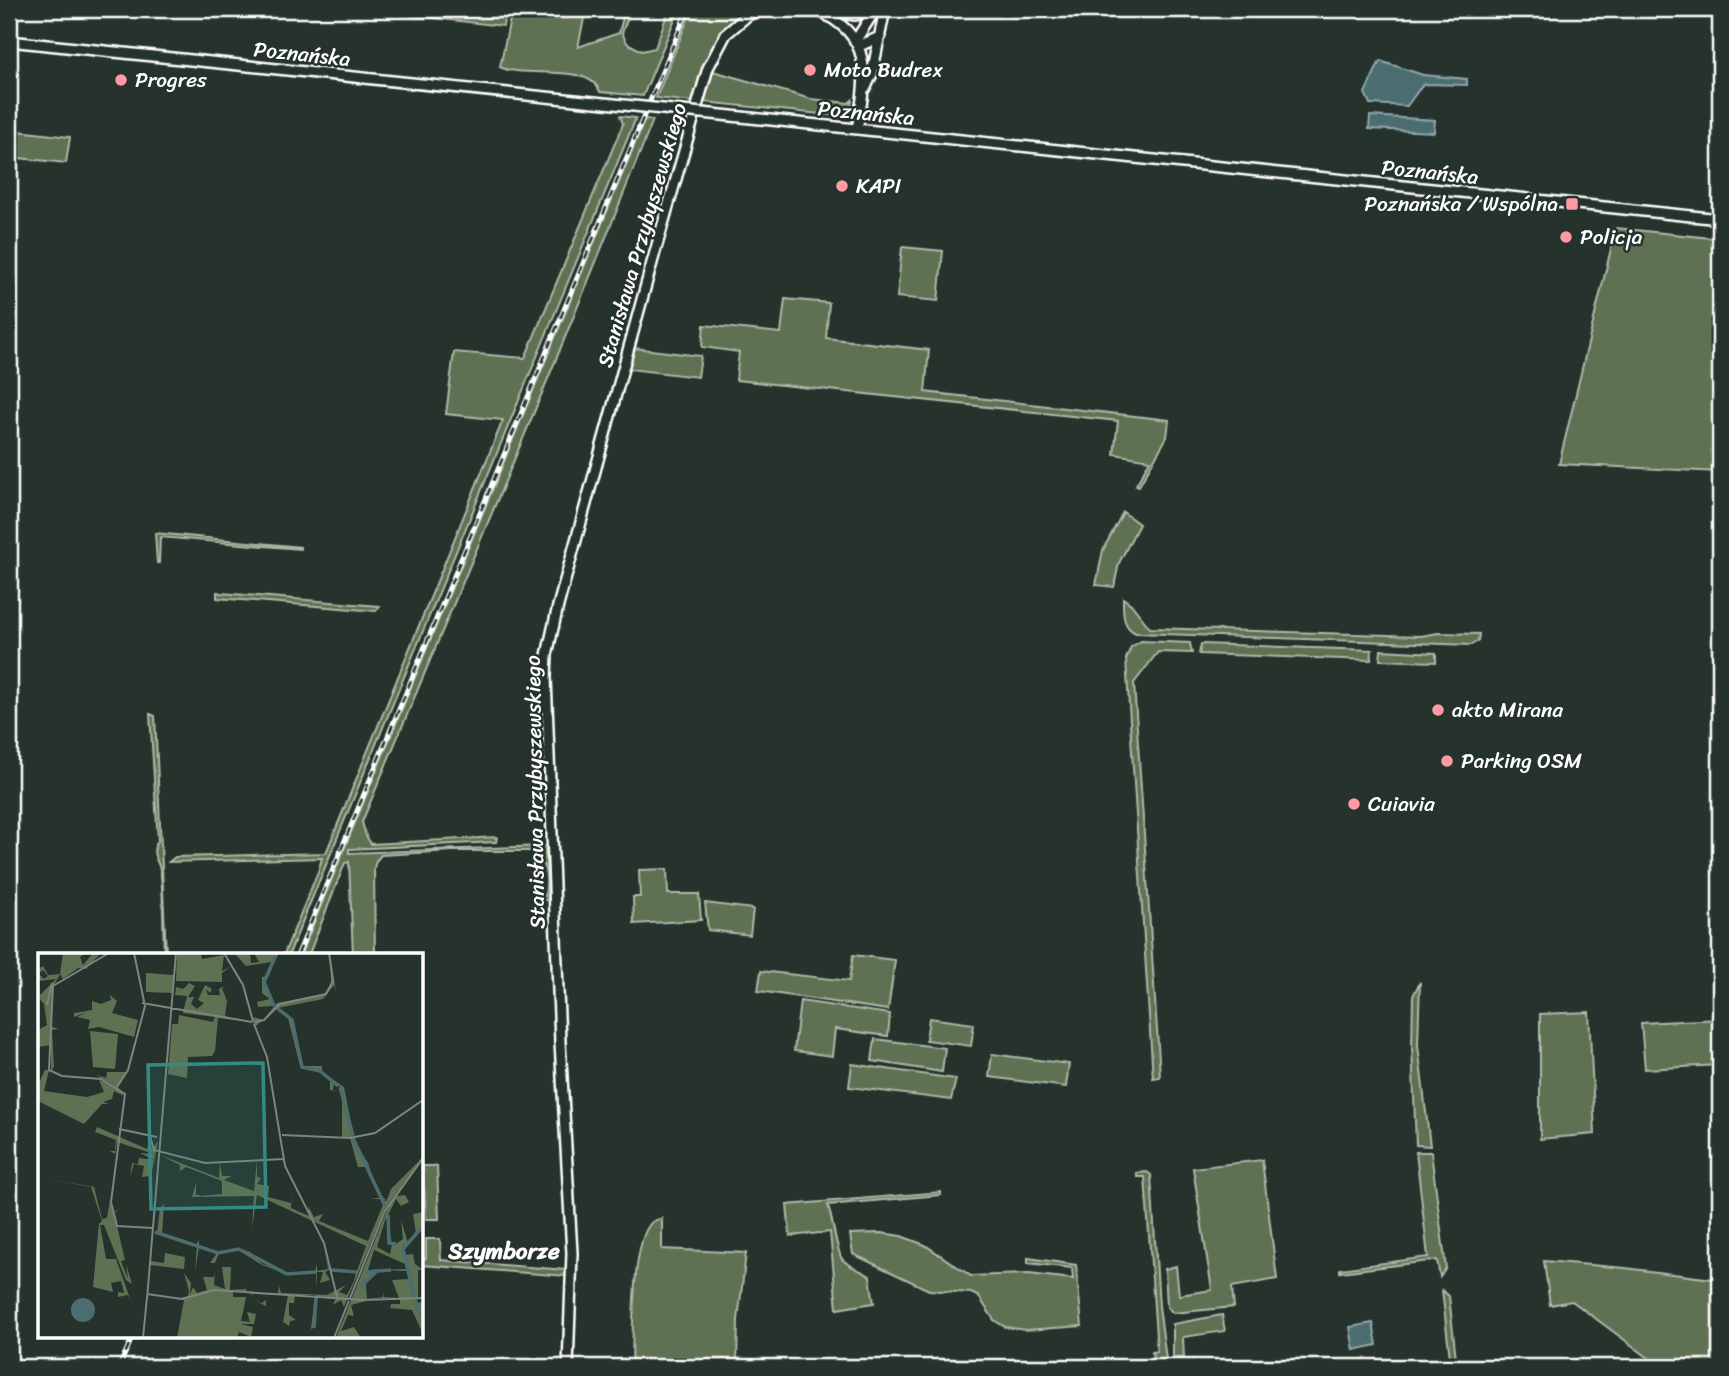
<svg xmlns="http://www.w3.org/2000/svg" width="1729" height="1376" font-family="Sriracha,sans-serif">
<rect width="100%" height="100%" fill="#26332d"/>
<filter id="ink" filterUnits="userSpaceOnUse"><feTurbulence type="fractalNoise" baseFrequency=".0143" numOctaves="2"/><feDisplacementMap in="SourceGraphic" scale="14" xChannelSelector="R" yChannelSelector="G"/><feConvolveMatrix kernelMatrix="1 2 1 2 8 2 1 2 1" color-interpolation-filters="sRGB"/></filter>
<g filter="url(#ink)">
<path fill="#5f7153" stroke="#afb8a9" stroke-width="2" d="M397 9H506L503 26 396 14Z
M512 9H586L578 47 619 33 625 9H631L622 33 627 43 642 51 655 48 669 9H679L643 96 600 92C590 62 524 79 500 67Z
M692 9H750C713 27 704 65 692 102L656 98Z
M713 71 811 99 849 103 852 100C851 109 849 114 840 116L703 102Z
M9 104H13L10 130 70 137 66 163 9 157Z
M620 116 636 118 289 954H284L318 872 322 858 169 862 175 857 326 853 503 420 446 414 454 352 525 358 623 124Z
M645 119 653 120C560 355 460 588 362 822L366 836 371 844 497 837 496 842 349 849V853L545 846 548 900H544C548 884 548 860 532 851H453L381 855 376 861 374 868 375 954H353L349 862 345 863 309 954H301Z
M1616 228 1720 239V472L1559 464Z
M902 247 943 251 938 301 897 297Z
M785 299 829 303 826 338 929 350 925 392 1169 420 1167 437 1139 486 1136 485 1150 460 1114 454 1118 421 736 380 739 352 702 347 704 325 781 333Z
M634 348 701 356 698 377 628 369Z
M1123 512 1139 524 1119 563 1114 587 1096 585 1103 550Z
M155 533 300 547V549L160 537 159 563H157Z
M217 592 221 593 380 606 376 611 217 598Z
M1123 598 1131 604 1150 628 1421 636 1438 633 1479 634 1478 641 1471 645 1136 633C1122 627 1123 612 1123 598Z
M1141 641 1190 643 1192 653 1158 652 1134 683 1159 1060 1160 1077 1153 1078 1126 659 1131 647Z
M1201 644 1372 650 1371 660 1199 654Z
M1381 650 1436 653V662L1380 660Z
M150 714 155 716 166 954H164C163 938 164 877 159 866 155 857 151 850 158 841Z
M667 869 668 894H699L701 920 634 924 633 897H640L639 870Z
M705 903 753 909 750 935 708 930Z
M853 955 895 960 888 1010 758 991 761 971 849 981Z
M1420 982 1418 1045 1430 1146 1416 1145 1412 1047 1413 996Z
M800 1001 890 1014 888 1036 835 1029 832 1056 794 1051Z
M1589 1012 1595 1134 1540 1139V1014Z
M929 1018 974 1024 971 1046 926 1040Z
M1720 1019V1065L1645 1069 1641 1023Z
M875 1039 945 1048 942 1072 872 1061Z
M992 1054 1069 1064 1066 1087 989 1077Z
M852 1064 956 1079 951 1100 849 1087Z
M1416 1152H1431L1446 1268 1440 1277 1437 1260 1340 1272V1269L1428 1257Z
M1262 1160 1277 1279 1232 1287 1234 1307 1173 1313 1167 1307 1165 1269 1176 1266 1179 1295 1212 1290 1193 1168Z
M423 1166H437L439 1219H426Z
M1147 1172 1151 1175 1159 1306 1167 1367H1154L1152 1352 1157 1351 1145 1177H1137V1173Z
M941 1192V1195L929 1196 828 1205C832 1217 837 1252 842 1259 848 1266 862 1271 870 1276L874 1303 837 1309 830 1232 790 1236 787 1205Z
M662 1218V1249L746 1253 738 1320 737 1367H632C633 1338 631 1240 652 1222 655 1220 659 1219 662 1218Z
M881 1233 901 1236 925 1245 971 1276 1029 1274 1073 1279 1072 1268 1028 1263V1258L1076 1265 1082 1326 1026 1330 1005 1327 994 1320 979 1297 971 1293 929 1290 853 1254 850 1234Z
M426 1239H440L441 1260 566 1270V1276L422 1265V1259L426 1258Z
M1544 1261 1625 1268 1720 1280V1367H1661L1572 1301 1550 1305Z
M1442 1290 1449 1296 1457 1367H1451Z
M1222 1315 1225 1331 1183 1337 1184 1358 1173 1357V1324Z"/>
<path fill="#4b6d72" stroke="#93a7aa" stroke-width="2" d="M1380 61 1423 75 1467 79V85L1423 84 1407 106 1370 104 1365 93Z
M1370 116 1435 120 1434 132 1369 129Z
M1373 1323 1377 1345 1354 1350 1350 1327Z"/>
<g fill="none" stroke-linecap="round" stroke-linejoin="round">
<defs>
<path id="secondary" d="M814 9C874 34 867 75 857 129
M825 10 855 15 874 10
M856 40 875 10
M9 41 565 99
M859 46 880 37
M866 87 872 74 885 9
M751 118 1720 219
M568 1367 572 1253 560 1042 546 677 547 655 558 606 655 252 708 68 726 34 748 15 762 9"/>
</defs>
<use href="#secondary" stroke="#fff" stroke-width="14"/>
<use href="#secondary" stroke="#26332d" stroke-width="9"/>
<defs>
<path id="rail" d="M298 954 688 9
M119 1367 133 1336"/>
</defs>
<use href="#rail" stroke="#fff" stroke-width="5"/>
<use href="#rail" stroke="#26332d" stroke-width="2.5" stroke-dasharray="8" stroke-linecap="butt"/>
<defs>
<path id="secondary-bridge" d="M565 99 751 118"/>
</defs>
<use href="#secondary-bridge" stroke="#fff" stroke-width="14" stroke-linecap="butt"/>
<use href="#secondary-bridge" stroke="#26332d" stroke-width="9"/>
</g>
</g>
<g fill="#ff9aa2" stroke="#26332d" stroke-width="2.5">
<circle cx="810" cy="70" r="7"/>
<circle cx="121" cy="80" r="7"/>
<circle cx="842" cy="186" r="7"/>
<rect x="1565" y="197" width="14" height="14" rx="3.5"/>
<circle cx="1566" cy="237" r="7"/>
<circle cx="1438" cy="710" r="7"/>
<circle cx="1447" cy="761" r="7"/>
<circle cx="1354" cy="804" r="7"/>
</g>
<g text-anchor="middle" stroke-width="5" stroke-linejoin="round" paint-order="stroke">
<g font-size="21" fill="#fff" stroke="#26332d">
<text transform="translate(302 54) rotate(6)" y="7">Poznańska</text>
<text transform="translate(866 113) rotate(6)" y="7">Poznańska</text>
<text transform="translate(1430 172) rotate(6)" y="7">Poznańska</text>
<text transform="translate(642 235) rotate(-74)" y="7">Stanisława Przybyszewskiego</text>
<text transform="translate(535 792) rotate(-91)" y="7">Stanisława Przybyszewskiego</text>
</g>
<g font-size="21" fill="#fff" stroke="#26332d" text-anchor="start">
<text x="824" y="77">Moto Budrex</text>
<text x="135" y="87">Progres</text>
<text x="856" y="193">KAPI</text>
<text x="1558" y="211" text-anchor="end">Poznańska / Wspólna</text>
<text x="1580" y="244">Policja</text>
<text x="1452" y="717">akto Mirana</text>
<text x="1461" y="768">Parking OSM</text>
<text x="1368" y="811">Cuiavia</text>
</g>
<g font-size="23" font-weight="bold" fill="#fff" stroke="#26332d">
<text x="504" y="1259">Szymborze</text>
</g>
</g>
<g transform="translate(38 953)">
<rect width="385" height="385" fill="#26332d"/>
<path d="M25 0H48L42 4 45 12 55 0H63L48 16 40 15 25 26 22 21 15 34 13 73 20 76 14 77 16 114 13 118V92L0 94V77L9 72 6 51 0 44 18 26 0 28 1 21 6 26 10 23 5 17 0 21V16L5 13 10 22 22 21ZM139 0H163L164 6 186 2 184 18 192 14 184 20V29L138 28ZM206 0H212L213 10 221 9 216 0H239L231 23 226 30 235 53 220 54 219 49 232 46 224 40V24L230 23 234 9 208 13 198 2 188 4ZM292 0 298 39 296 32 285 46 240 55 250 61 254 67 265 113H284V119L306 134 317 190 330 210 340 239 347 246 348 249 353 236 385 204 347 256 306 354 303 347 295 352 298 345 279 343 277 373 276 375 273 376 277 342H257L256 350H251V362L258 367 252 368 251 373 245 369 250 342 213 341 223 351 228 347V353L224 351 211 340H209L203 368 212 369 209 359 218 361 216 371H203L215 374 213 384 201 379 199 385H139L146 347 139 346 150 343 151 338 146 320 153 330 152 342 155 334 159 340 169 337 165 324H176L177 319 176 332 187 336 184 314H193L192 337 208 336 209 330 208 338 195 339V344H208L209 340H240L241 333 243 340 289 342 308 332 301 339 309 342 316 328 318 319 291 317 287 319 292 327 282 330 285 319H279L278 336V319L249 321 224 312 200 297 181 300 177 310H172L179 300 161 294 157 318 159 293 119 280 122 255 126 251 124 281 158 292 161 287V293L179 299 200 296 212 299 224 311 249 320 277 318 279 311V318L290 316 286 291 291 316 319 318 328 293 219 242 214 275 216 243 154 244 158 230V242H162L163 224 162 243 184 241V228L148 214 142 218V212L122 202 181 225 182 210 184 223H194L186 227 216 238 219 207V224L223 225 219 231 231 233 230 244 253 250 254 239 253 255 271 263 270 253 276 264 285 261 281 268 330 288 347 247 332 245H343L339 239 336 232 331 214H320L312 185H304V135L296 130 295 137 300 138 292 137V126L282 118 262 113 249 61 238 55 218 73 213 68 216 64 225 67 239 50 286 41 293 31ZM108 20 136 22 134 40 108 39ZM151 30 157 33 150 44H156L153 51 159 56 166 50 160 47 167 32 174 36 172 40 168 36 170 42H182L181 36 184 34H188L184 35 189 48 187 63 197 67 180 65 177 98 174 103 150 104 149 125 130 121 134 71H140L141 62 175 69 177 64 145 60 149 43 137 42 138 34 145 36ZM72 42 79 48 74 60 100 67 96 84 61 74 50 76 52 67 39 64 49 59 36 64V60L54 57V48L63 51 73 47ZM52 78 80 81 77 116 55 114ZM7 117H11L6 138 49 144 66 139 61 127 77 133 58 122 68 125 69 119H89L80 134 86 143 76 138 74 146 65 149 71 151H64L46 171 0 148V132ZM59 174 109 196 112 185 114 196 120 188 113 223 104 224 106 213 96 211 92 224 94 210 100 211 101 205 116 207 102 200 116 201 79 189 77 201 72 198H77L78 187 57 179ZM385 207 359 243 367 242 371 249 363 253 358 246 349 264 351 289 358 291 365 286 363 267 370 290 378 280 375 261 385 259V273L365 296 367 302 375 301 377 311 385 317H380V344L385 346 377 345 379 350 385 349V381L374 357 352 355 353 351H362V345H340L313 352 316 363 310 362 303 378 316 374 323 385H298L349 257 364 232ZM348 264 354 291 352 301 339 294ZM336 297 367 311 369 316 330 317ZM340 317 370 318 371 326 354 327 361 345 346 344 345 339V344L329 346 328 331ZM9 226 56 234 64 266 69 265 72 247 75 259 81 257 76 260 87 307 83 308 90 326 88 311 94 331 88 327 66 272H62L68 306H78L93 348 90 342 80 344V339L86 340 83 328 73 330 75 339 55 334 61 271 64 268 53 234ZM127 300 147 304 146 316 112 312 113 308 126 310Z" fill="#5f7153" fill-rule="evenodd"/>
<path d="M33 357a12 12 0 1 1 24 0a12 12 0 1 1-24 0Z" fill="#4b6d72"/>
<path fill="none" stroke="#4b6d72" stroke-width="3.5" d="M236 53 226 29 239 0M239 55 254 67 264 114 282 118 300 133M302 134 315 183M315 185 347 253M350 262 351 290 358 291M117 279 180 300 200 296 212 301M213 302 249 321 278 319M293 317 319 319M327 319 353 317M322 334 339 318M376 343 365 296 385 273M377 346 385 368M276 375 278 345"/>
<path fill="none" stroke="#7d8581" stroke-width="2" d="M71 0 15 33 11 117 24 123 63 126 87 141 73 249 79 273 115 275M186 0 205 32 215 68M104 50 214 69M9 52 14 30M217 69 226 67 242 51 288 41 295 28 291 0M216 71 229 104 247 213 286 290 299 344M79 134 90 117 107 53 96 0M81 176 119 184M244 182 312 185 337 180 385 147M112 183 116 197 167 210 246 206M109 341 144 346 176 337 325 347 385 345M109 346 138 0M105 385 109 344M296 385 347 258 385 205"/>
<path fill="#338b84" fill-opacity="0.15" stroke="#338b84" stroke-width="3.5" d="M225 110 228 254 113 256 110 112Z"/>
<rect width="385" height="385" fill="none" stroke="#fff" stroke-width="3.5"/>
</g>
<rect width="1729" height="1376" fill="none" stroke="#26332d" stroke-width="35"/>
<rect x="18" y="18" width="1694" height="1341" fill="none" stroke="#fff" stroke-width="2.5" filter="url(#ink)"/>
</svg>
